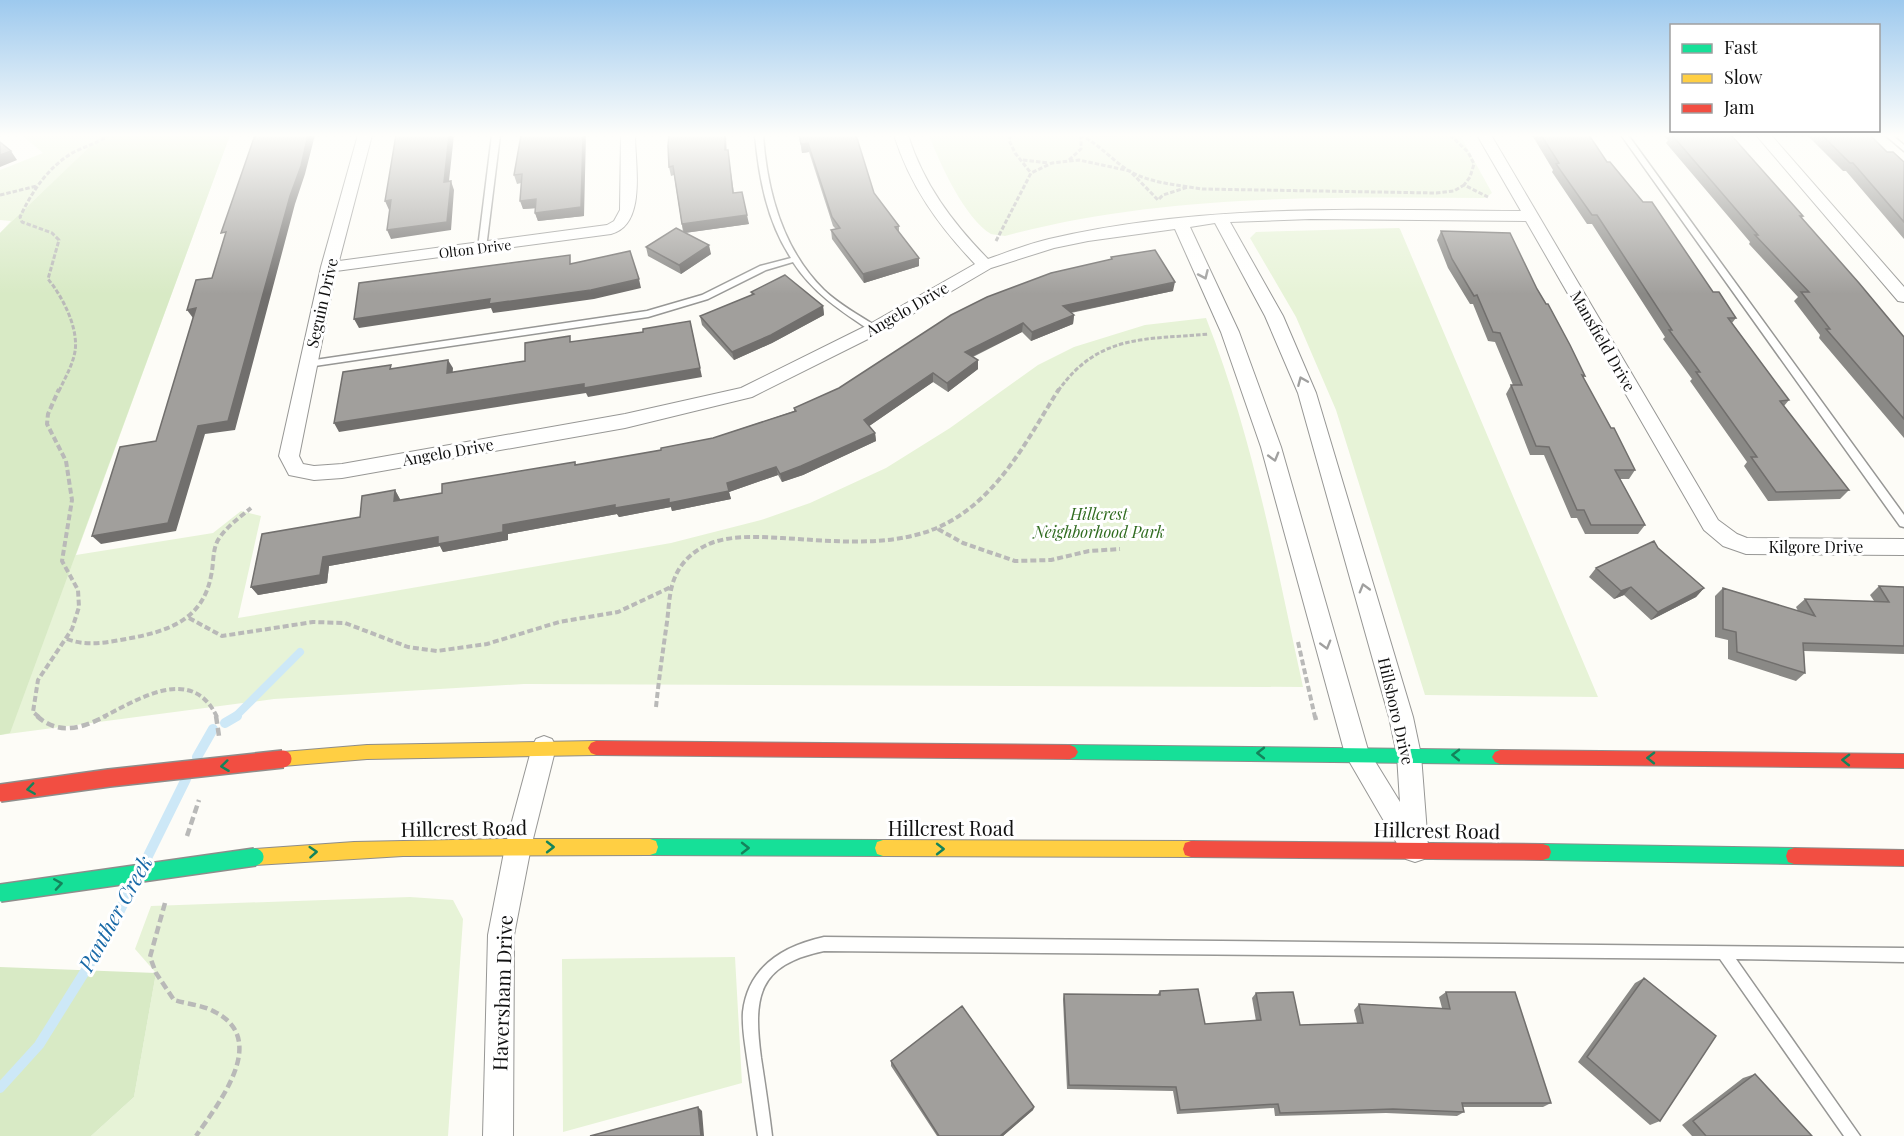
<svg xmlns="http://www.w3.org/2000/svg" width="1904" height="1136" font-family="'Playfair Display',serif">
<rect width="100%" height="100%" fill="#fdfcf7"/>
<path fill="#e7f3d7" d="M22 135H230L76 555 213 533 241 511 261 516 238 618 671 543 761 520 810 503 886 468 950 428 1038 365 1074 347 1145 325 1206 318C1253 437 1276 563 1303 687L524 684 274 699 0 735V233L11 221 0 220V170L43 153Z
M929 135H1460L1492 193 1485 198C1325 197 1161 194 1005 236 1001 235 994 235 991 234 965 219 939 162 929 135Z
M1399 228 1400 229 1598 697 1425 695 1336 410 1296 317 1250 238 1256 232Z
M410 897 453 900 463 919 448 1136H91L134 1097 156 973 135 949 151 906Z
M735 957 742 1083 563 1132 562 959Z"/>
<path fill="#d8eac5" d="M102 135H230L10 733 0 735V233Z
M0 967 156 973 134 1097 91 1136H0Z"/>
<g fill="none" stroke-linecap="round" stroke-linejoin="round">
<path stroke="#cde8f7" stroke-width="8" d="M235 717 300 652"/>
<path stroke="#cde8f7" stroke-width="10" d="M225 723 237 716
M197 757 213 729
M145 862 186 779
M0 1088 39 1045 109 933 133 884"/>
<defs>
<path id="lane" d="M492 135H500L486 248 482 250 478 248Z
M755 135H763C767 191 783 250 824 290 840 305 859 315 877 327V331H871C841 311 813 293 793 262L766 270 708 299 648 317 308 367 304 364 308 361 647 311 702 295 760 266 791 258C767 221 759 178 755 135Z
M1621 135H1628L1904 515V527L1900 526Z
M1885 135H1892L1904 145V151Z
M824 937 1904 948V962L1736 959 1860 1136H1844L1720 959 824 951C757 965 753 997 761 1058 765 1084 769 1110 772 1136H758C754 1110 751 1084 747 1058 745 1043 742 1028 743 1012 748 967 783 946 824 937Z"/>
<path id="street" d="M358 135H372L339 261 607 225 614 221 620 210 621 135H635C635 164 647 225 611 234L336 271 299 456 303 464 314 466 342 464 625 414 741 388 868 325 975 264C938 225 910 186 894 135H908C924 185 952 222 988 259 1008 252 1028 244 1049 239 1204 203 1362 210 1521 211L1477 135H1491L1718 520 1737 534 1747 538 1904 539V555L1746 554 1723 546 1704 530 1526 221 1311 219 1230 222 1283 316 1316 393 1413 717 1421 755 1428 846 1424 859 1415 862 1406 859 1345 754 1261 447 1221 332 1175 229 1088 241 1054 248 991 268 880 333 752 397 625 428 342 478 314 480 289 475 279 456 321 267ZM1215 223 1265 316 1298 393 1389 717 1397 755 1400 802 1368 750 1281 447 1239 332 1190 227Z
M1756 135H1771L1904 287V302L1898 301Z
M544 736 552 739 556 747 531 847 514 935 513 1136H483L488 935 505 847 532 747 536 739Z"/>
<path id="fast" d="M1070 745 1500 750 1505 752 1508 757 1505 762 1500 764 1070 759 1065 757 1062 752 1065 747Z
M650 839 883 840 889 842 891 848 889 854 883 856 650 855 644 853 642 847 644 841Z
M1543 844 1794 848 1800 850 1802 856 1800 862 1794 864 1543 860 1537 858 1535 852 1537 846Z"/>
<path id="slow" d="M596 741 601 743 604 748 601 753 596 755 367 759 283 766 278 764 275 759 278 754 283 752 367 745Z
M502 839H650L656 841 658 847 656 853 650 855 403 856 255 865 249 863 247 857 249 851 255 849 354 842Z
M883 840 1191 841 1197 843 1199 849 1197 855 1191 857 883 856 877 854 875 848 877 842Z"/>
<path id="jam" d="M596 741 1070 745 1075 747 1078 752 1075 757 1070 759 596 755 591 753 588 748 591 743Z
M1500 750 1904 754V768L1500 764 1495 762 1492 757 1495 752Z
M1191 841 1543 844 1549 846 1551 852 1549 858 1543 860 1191 857 1185 855 1183 849 1185 843Z
M1794 848 1904 850V866L1794 864 1788 862 1786 856 1788 850Z"/>
</defs>
<use href="#lane" stroke="#979795" stroke-width="3"/>
<use href="#street" stroke="#979795" stroke-width="2"/>
<use href="#fast" stroke="#8e8d8b" stroke-width="2"/>
<use href="#slow" stroke="#8e8d8b" stroke-width="2"/>
<use href="#jam" stroke="#8e8d8b" stroke-width="2"/>
<path stroke="#b9b9b8" stroke-width="3" stroke-dasharray="4.5 2" stroke-linecap="butt" d="M1011 135 1009 140 1015 153 1031 173
M1080 135C1099 144 1112 160 1129 171 1150 183 1178 185 1202 189L1436 193 1454 191 1464 185
M1100 135H1126
M1450 135 1468 152 1474 164 1470 177 1464 185 1488 197
M1023 160 1048 163
M1069 160 1081 149V136
M0 195 37 186
M996 241 1031 173 1052 163 1079 160 1130 171 1158 200 1163 195 1188 187
M59 391C64 380 71 368 74 356 81 332 63 297 48 279L59 240 52 233 22 222 20 217C32 191 49 166 74 152 86 146 98 143 109 135
M1058 391C1099 333 1146 340 1209 334"/>
<path stroke="#b9b9b8" stroke-width="4" stroke-dasharray="6 3" stroke-linecap="butt" d="M938 529 963 543 1015 561 1051 560 1089 551 1120 549
M189 618 222 636 313 622 345 623 408 647 437 651 487 644 559 622 618 612 671 587
M67 639C87 647 110 642 131 638 169 631 203 619 211 576 214 564 212 551 218 540 226 527 239 518 251 508
M1298 642 1315 717
M656 707C659 678 663 650 667 622 669 607 669 591 675 577 682 560 697 548 714 542 736 535 760 537 782 538 834 541 899 549 947 523 1001 494 1028 438 1059 389
M39 717 33 712 38 680 72 629 79 607 78 590 62 561 72 500 66 461 47 424 48 414 59 389
M103 717C139 699 192 664 217 717"/>
<path stroke="#b9b9b8" stroke-width="4.5" stroke-dasharray="8 4" stroke-linecap="butt" d="M37 716C59 736 82 728 106 716
M216 716 219 736
M1315 716 1316 720
M187 836 199 800
M165 903 150 957 156 973 174 1000C187 1004 203 1005 215 1012 270 1040 218 1104 196 1136"/>
<use href="#lane" fill="#fffffe" fill-rule="evenodd"/>
<use href="#street" fill="#fffffe" fill-rule="evenodd"/>
<use href="#fast" fill="#16e098" fill-rule="evenodd"/>
<use href="#slow" fill="#ffcf43" fill-rule="evenodd"/>
<use href="#jam" fill="#f24e42" fill-rule="evenodd"/>
<defs>
<path id="fast-bridge" d="M0 893 255 857"/>
<path id="jam-bridge" d="M0 793 109 778 283 759"/>
</defs>
<use href="#fast-bridge" stroke="#8e8d8b" stroke-width="20" stroke-linecap="butt"/>
<use href="#jam-bridge" stroke="#8e8d8b" stroke-width="20" stroke-linecap="butt"/>
<use href="#fast-bridge" stroke="#16e098" stroke-width="17"/>
<use href="#jam-bridge" stroke="#f24e42" stroke-width="17"/>
</g>
<path fill="#8a8986" d="M521 135 584 216 538 221 535 213V208L523 209 521 183 517 184 514 175Z
M669 135H726V150H728L729 159 734 193 749 224 685 233 711 254 681 274 648 256 646 247 683 232 674 175 671 176 669 167Z
M799 135 874 193 899 226V232L919 258V266L864 283 832 239 831 230 836 229 833 226 809 152 802 153Z
M1532 135H1589L1607 162 1713 292 1736 318 1732 323 1789 400 1784 406 1849 490 1840 499 1768 501 1744 466 1747 462 1690 381 1692 379 1663 339 1665 337 1592 224H1587L1552 172 1553 170Z
M1663 135H1731L1803 216 1802 218 1904 337V438L1819 338 1820 335 1794 301 1798 297 1749 244 1750 242 1666 143 1668 140Z
M1807 135H1870L1887 152 1904 162V239L1846 171H1843Z
M1441 231 1537 289 1585 376 1583 378 1611 428 1635 470 1629 479H1620L1645 525 1638 534H1585L1577 518H1571L1544 455H1530L1506 394 1511 385H1513L1495 342 1488 341 1473 304H1470L1448 268 1437 240Z
M1111 257 1173 291 1071 313 1074 315 1073 324 1031 341 1022 332 973 357 978 369 948 392 933 382 869 426 875 433 876 441 803 475 782 482 778 475 729 492 731 499 672 511 671 507 619 517 617 514 508 534V540L443 552 440 546 329 566 327 583 258 595 251 587 360 517 395 490 400 500 442 493 575 462 576 465 661 450 713 438 794 411V408L839 388 1111 259Z
M751 292 823 306 824 315 772 343 734 360 702 325 700 316 752 295Z
M1658 548 1704 588 1696 597 1651 620 1624 595 1614 599 1589 577 1596 568Z
M1879 586 1904 587V654L1804 651 1805 673 1796 681 1728 659V640L1715 637V596L1723 588 1798 611 1796 607 1805 599 1874 601 1870 595Z
M1644 978 1660 1121 1650 1125 1578 1062 1635 983Z
M1160 991 1205 1024 1256 1021 1252 998 1256 993 1300 1025 1357 1023 1354 1010 1359 1004 1442 1008 1439 997 1446 992 1551 1103 1543 1107H1463L1464 1112 1457 1116 1386 1113 1275 1116 1274 1108 1177 1114 1173 1091 1067 1089 1063 999 1064 994 1157 995Z
M891 1061 1034 1107 1033 1110 1003 1136H937L891 1066Z
M1755 1074 1812 1136H1692L1682 1125 1743 1078Z"/>
<path fill="#716f6d" d="M308 135H315L305 174 295 204 235 430 205 434 176 531 101 544 92 536 198 426Z
M449 135H454L448 190 444 182Z
M583 135H586L584 216 538 221 535 213Z
M725 135H726L727 159 725 150Z
M808 143 809 152 802 153 801 144Z
M11 151 17 160 0 167V155Z
M451 181 454 190 451 230 391 239 387 230Z
M536 199 539 208 523 209 520 201Z
M391 200 395 209 389 210 385 201Z
M747 215 749 224 684 233 682 224Z
M709 245 711 254 681 274 679 265Z
M919 258V266L864 283 863 274Z
M639 279 641 288 594 299 493 313 491 308 359 328 354 319 490 299Z
M1175 282 1173 291 1063 314V306Z
M823 306 824 315 772 343 734 360 732 352Z
M196 308 193 318 187 310Z
M1074 315 1073 324 1031 341 1032 332Z
M1023 323 1022 332 965 360V352Z
M692 330 702 377 588 397 586 393 339 432 334 423 584 384Z
M448 360 453 368 452 382 447 373Z
M978 360V369L948 392 947 383Z
M933 373V382L865 429 864 420Z
M875 433 876 441 803 475 782 482 780 474Z
M776 467 778 475 729 492 731 499 672 511 671 507 619 517 617 514 508 534V540L443 552 440 546 329 566 327 583 258 595 251 587 323 557 503 525 727 483Z
M395 490 400 499 399 510 394 501Z
M1631 587 1624 595 1614 599 1621 591Z
M1704 588 1696 597 1651 620 1658 612Z
M698 1107 702 1111 704 1136H701Z
M1034 1107 1033 1110 1003 1136H1000Z"/>
<path fill="#a19f9c" stroke="#716f6d" stroke-width="1.5" d="M255 135H308L301 166 290 196 228 421 198 426 168 523 92 536 120 447 156 441 196 308 187 310 196 280 212 278 226 232 221 233Z
M396 135H449L444 182 451 181 447 222 387 230 391 200 385 201Z
M521 135H583L581 207 535 213 536 199 520 201 522 174 514 175Z
M669 135H725V150H728L733 193 742 192 747 215 682 224 673 166 669 167 668 146Z
M799 135H856L874 193 899 226 895 227 919 258 863 274 831 230 840 228 832 217 808 143 801 144Z
M1541 135H1589L1607 162H1610L1643 202H1652L1713 292H1719L1736 318H1728L1789 400 1780 401 1849 490 1776 492 1751 457H1757L1696 372H1700L1669 330H1672L1597 215H1592L1556 164 1559 163Z
M1672 135H1731L1803 216H1800L1859 283 1904 337V419L1826 329H1830L1801 292H1809L1755 235H1758Z
M1822 135H1870L1887 152H1893L1904 162V222L1853 163H1850Z
M0 142 11 151 0 155Z
M676 228 709 245 679 265 646 247Z
M1441 231 1510 233 1537 289 1546 304H1548L1570 345 1585 376 1582 375 1611 428H1614L1635 470H1615L1645 525H1591L1584 510H1577L1549 447 1536 446 1511 385H1522L1500 333 1493 332 1477 295 1474 296 1452 259Z
M1155 250 1175 282 1063 306 1074 315 1032 332 1023 323 965 352 978 360 947 383 933 373 864 420 875 433 801 466 780 474 776 467 727 483 729 491 669 503V499L615 508V505L503 525V532L438 544V537L323 557 320 575 251 587 262 534 360 517 362 496 395 490 394 501 442 493V484L575 462V465L661 450V448L713 438 796 411 794 408 839 388 951 315 987 297 1051 273 1112 259 1111 257Z
M630 251 639 279 591 290 489 304 490 299 354 319 359 283 570 255V264Z
M785 275 823 306 771 335 732 352 700 316 754 294 751 292Z
M690 321 700 368 584 388V384L334 423 343 372 391 365 390 369 448 360 447 373 525 361V343L570 336V342L643 332V329Z
M1654 541 1658 548 1704 588 1658 612 1631 587 1621 591 1596 568Z
M1879 586 1904 587V646L1803 643 1805 673 1737 652 1736 632 1723 629V588L1815 616 1805 599 1889 602Z
M1644 978 1716 1036 1660 1121 1587 1057Z
M1198 989 1205 1024 1261 1020 1256 993 1293 992 1300 1025 1363 1023 1359 1004 1450 1009 1446 992H1515L1551 1103H1462L1464 1112 1393 1109 1280 1113 1278 1104 1180 1110 1176 1087 1069 1085 1064 994 1160 995V991Z
M962 1006 1034 1107 1000 1136H939L891 1061Z
M1755 1074 1812 1136H1706L1693 1121Z
M698 1107 701 1136H590Z"/>
<defs><path id="oneway-chevron" d="M-2-3.5L2.5 0L-2 3.5" fill="none" stroke-width="1.6" stroke-linecap="round" stroke-linejoin="round" transform="scale(1.5)"/></defs>
<g stroke="#a0a09f">
<use href="#oneway-chevron" transform="translate(1204 275) rotate(66)"/>
<use href="#oneway-chevron" transform="translate(1302 381) rotate(-113)"/>
<use href="#oneway-chevron" transform="translate(1274 457) rotate(74)"/>
<use href="#oneway-chevron" transform="translate(1364 588) rotate(-106)"/>
<use href="#oneway-chevron" transform="translate(1326 645) rotate(74)"/>
</g>
<g stroke="#14835b">
<use href="#oneway-chevron" transform="translate(1261 753) rotate(-180)"/>
<use href="#oneway-chevron" transform="translate(1456 755) rotate(-179)"/>
<use href="#oneway-chevron" transform="translate(1651 758) rotate(-179)"/>
<use href="#oneway-chevron" transform="translate(1846 760) rotate(-179)"/>
<use href="#oneway-chevron" transform="translate(225 766) rotate(173)"/>
<use href="#oneway-chevron" transform="translate(31 789) rotate(172)"/>
<use href="#oneway-chevron" transform="translate(550 847)"/>
<use href="#oneway-chevron" transform="translate(745 848)"/>
<use href="#oneway-chevron" transform="translate(940 849)"/>
<use href="#oneway-chevron" transform="translate(313 852) rotate(-4)"/>
<use href="#oneway-chevron" transform="translate(58 884) rotate(-9)"/>
</g>
<linearGradient id="sky" x2="0" y2="1"><stop stop-color="#9dc9ee"/><stop offset="0.46" stop-color="#fefefb"/><stop offset="1" stop-color="#fefefb" stop-opacity="0"/></linearGradient>
<rect width="1904" height="294" fill="url(#sky)"/>
<g text-anchor="middle" stroke-width="6" stroke-linejoin="round" paint-order="stroke">
<g font-size="14" fill="#111" stroke="#fff">
<text transform="translate(475 249) rotate(-7)" y="5">Olton Drive</text>
</g>
<g font-size="16" fill="#111" stroke="#fff">
<text transform="translate(322 303) rotate(-77)" y="6">Seguin Drive</text>
<text transform="translate(907 309) rotate(-30)" y="6">Angelo Drive</text>
<text transform="translate(1603 341) rotate(60)" y="6">Mansfield Drive</text>
<text transform="translate(448 452) rotate(-10)" y="6">Angelo Drive</text>
<text x="1816" y="553">Kilgore Drive</text>
<text transform="translate(1396 711) rotate(77)" y="6">Hillsboro Drive</text>
</g>
<g font-size="16" font-style="italic" fill="#2f6b1f" stroke="#fff">
<text x="1099" y="520">Hillcrest<tspan x="1099" dy="18">Neighborhood Park</tspan></text>
</g>
<g font-size="20" fill="#111" stroke="#fff">
<text transform="translate(464 829) rotate(-1)" y="7">Hillcrest Road</text>
<text x="951" y="836">Hillcrest Road</text>
<text transform="translate(1437 831) rotate(1)" y="7">Hillcrest Road</text>
<text transform="translate(503 993) rotate(-88)" y="7">Haversham Drive</text>
</g>
<g font-size="21" font-style="italic" fill="#1768a6" stroke="#fff">
<text transform="translate(116 914) rotate(-61)" y="7">Panther Creek</text>
</g>
</g>
<rect x="1670" y="24" width="210" height="108" fill="#ffffff" stroke="#a0a0a0" stroke-width="1.5"/>
<rect x="1682" y="44" width="30" height="9" fill="#16e098" stroke="#a0a0a0" stroke-width="1.5"/>
<text x="1724" y="54" font-size="18" fill="#111111">Fast</text>
<rect x="1682" y="74" width="30" height="9" fill="#ffcf43" stroke="#a0a0a0" stroke-width="1.5"/>
<text x="1724" y="84" font-size="18" fill="#111111">Slow</text>
<rect x="1682" y="104" width="30" height="9" fill="#f24e42" stroke="#a0a0a0" stroke-width="1.5"/>
<text x="1724" y="114" font-size="18" fill="#111111">Jam</text>
</svg>
